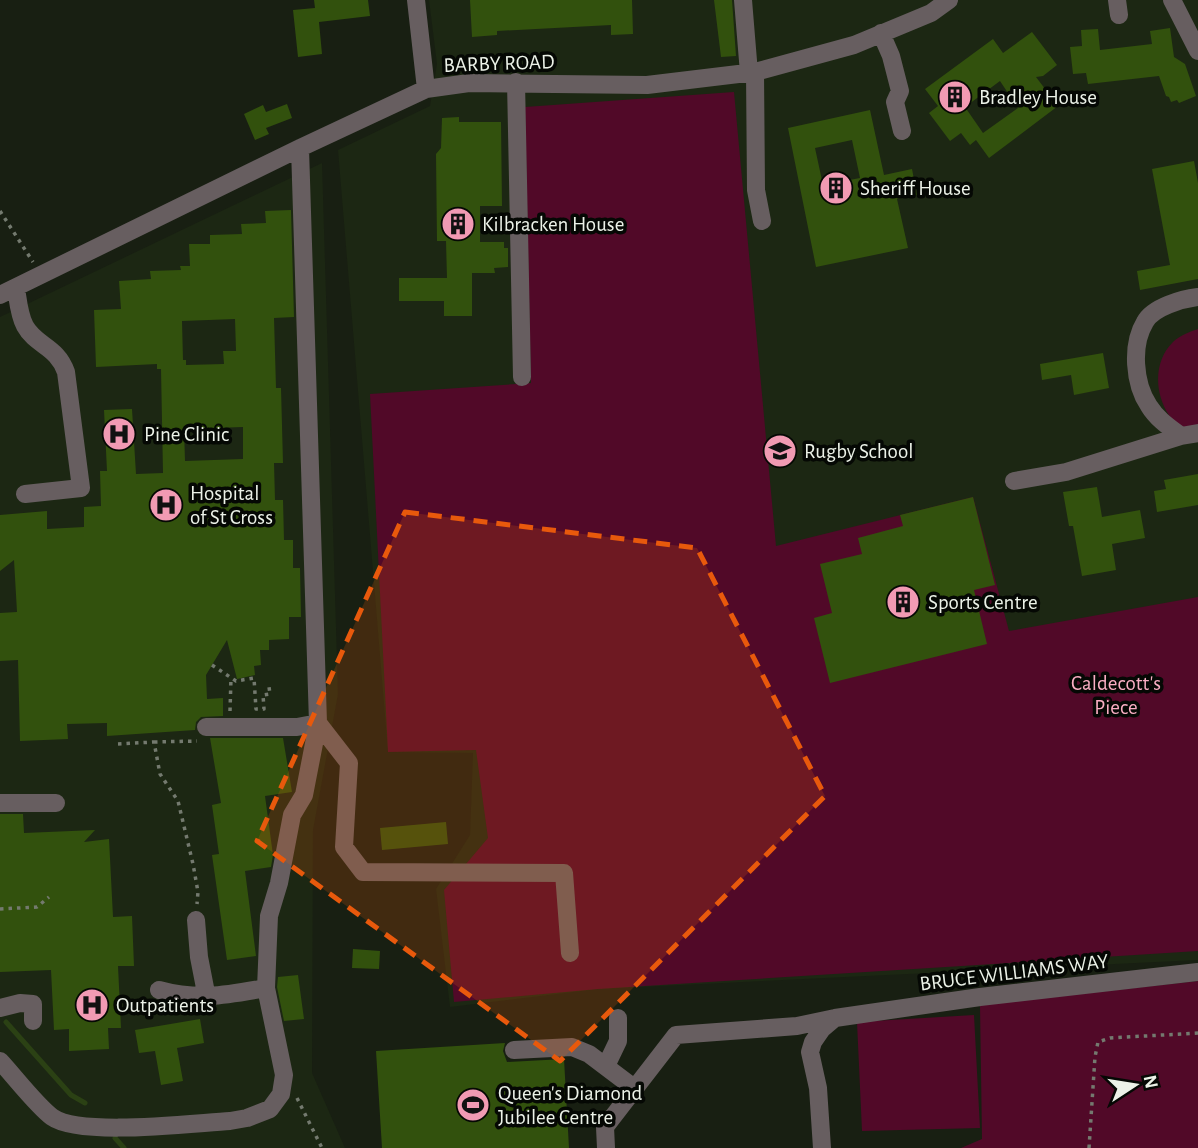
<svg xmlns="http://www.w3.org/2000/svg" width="1198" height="1148" font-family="'Alegreya Sans',sans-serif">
<rect width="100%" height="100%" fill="#181f12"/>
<path fill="#1c2713" d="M429 0H1198V960L598 989 450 1007 436 889 470 835 473 753 388 752 338 150 430 106 437 64Z
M322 163 338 694 313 830 312 1073 345 1148H0V317Z"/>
<path fill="#510928" d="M734 92 776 546 973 497 1009 631 1198 597V951L598 989 454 1002 444 890 488 838 476 750 388 752 370 394 531 383 525 107Z
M1198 329V436C1160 427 1144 370 1173 342 1179 336 1191 331 1198 329Z
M1198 981V1148H961L982 1139 980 1005Z
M974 1015 980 1128 862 1131 857 1022Z"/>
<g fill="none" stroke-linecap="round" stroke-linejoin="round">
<path stroke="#2b4114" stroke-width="5" d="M6 1022 71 1095 85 1103
M115 1138 124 1148"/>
</g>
<path fill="#32510d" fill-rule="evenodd" d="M314 0H368L370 16 319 22 322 54 298 57 293 10 315 8Z
M470 0H632L633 34 611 35V25L497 31V35L472 37Z
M714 0H732L736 56 721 57Z
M1170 28 1174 57 1185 64 1196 96 1179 103 1177 100 1171 102 1169 97 1166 96 1159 76 1088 84 1086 73 1073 74 1070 47 1082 46 1081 30 1098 29 1100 50 1152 44 1150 31Z
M1032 32 1057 65 1043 76 1036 77 1058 106 989 158 976 140 970 145 961 133 950 141 929 113 938 106 925 89 993 39 1003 53ZM1000 81 1018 108 983 133 965 107Z
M287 104 292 118 266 128 269 134 255 140 244 114 263 105 266 112Z
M870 110 884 175 912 169 917 195 897 199 908 248 816 267 788 128ZM852 140 860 178 823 185 815 148Z
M459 117V122H501L502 206H480V242H504V248H508V267L494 268 495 273H472V316H444V301H399V278H447L446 241H437L436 154 441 148 442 118Z
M1194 161 1198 183V279L1140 290 1137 271 1170 265 1152 169Z
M291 210 294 317 274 318 276 388H281L283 463H274L275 500H283L284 540H293V568H300L301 617H289V639L269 640V650H260L261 665 254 666 255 675 237 679 227 640 206 675 207 699 223 698V716L201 717 196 722 195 730 107 736V723L67 724 68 739 20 741 18 660 0 661V613L17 612 14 560 0 571V515L47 511V529L84 527V507L101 506 100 471H107L104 410 132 409 136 474 163 473 161 369H157V364L96 367 94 310 121 309 119 281 151 279 150 271 181 270 180 266H190L189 244H210V235L242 234 241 224 266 223 265 211ZM235 319 236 351H223L224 364 186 365V360H183L182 321ZM243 427V459L185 461 184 429Z
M1103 353 1109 388 1074 395 1071 375 1042 380 1040 364Z
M1198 474V505L1157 512 1154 491 1166 489 1164 480Z
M1097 487 1102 517 1140 510 1145 538 1112 544 1116 570 1082 576 1073 526H1069L1063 492Z
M973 497 995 585 974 590 987 644 830 683 814 618 832 613 820 564 862 554 858 538 903 526 900 515Z
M210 738H283L292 792 265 796 273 855 271 867 245 871 256 956 227 960 212 855 219 854 212 805 221 803Z
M0 814H23L24 833 95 830 84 842 109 839 113 917 132 916 134 966H118L121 1028H108L109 1049 69 1051V1029L54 1030 51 970 0 972Z
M446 822 448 844 382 850 380 828Z
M353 949 380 951 379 969 352 968Z
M298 975 304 1019 284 1021 277 987 278 977Z
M200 1019 204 1043 177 1048 183 1081 161 1085 155 1051 139 1053 135 1030Z
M505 1043 503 1051 507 1062 564 1059 569 1148H382L376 1051Z"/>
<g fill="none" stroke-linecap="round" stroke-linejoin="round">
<path stroke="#747a6f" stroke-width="3.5" stroke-dasharray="3.5 5" stroke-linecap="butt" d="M0 211 33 262
M212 665 236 681 254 678 256 709H264L263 695 270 694 269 687H272
M230 711 231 678
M154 742 197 741
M118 744 154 742 160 774 178 801 193 864 198 892 197 904
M0 909 37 907 49 897
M297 1098 322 1148
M1089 1148 1095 1057 1098 1042 1110 1038 1198 1033"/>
<path stroke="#675e60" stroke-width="18" d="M416 0 426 89
M743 0 749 73
M1117 0 1119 15
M1172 0 1198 51
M881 33 891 56 900 91 895 102 902 131
M755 72 756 190 762 221
M516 82 522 377
M16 288C18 300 19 315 25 326 36 346 57 346 66 372L81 488 25 494
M0 295 300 148 426 89 469 83 647 85 755 72 854 45 931 13 949 0
M1198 297C1182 299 1153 307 1145 322 1131 345 1134 384 1149 406 1157 419 1169 427 1181 436L1198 433
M1014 481 1066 472 1181 436
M318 723 349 763 344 847 363 872 564 873 570 953
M206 727H297L318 723
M0 803H56
M196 920 199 957 207 998
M159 990C199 1001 226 995 266 988
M0 1008 20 1003 33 1004V1021
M835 1018 980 997 1198 972
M514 1050 572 1047 589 1054 634 1088
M0 1061C14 1076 37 1106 52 1117 80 1137 193 1123 230 1121L247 1118 270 1109 281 1094 284 1075 266 988 269 916 279 883 292 815 304 795 318 723 300 148
M606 1066 618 1041V1018
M606 1148 605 1127 676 1035 797 1026 835 1018 822 1029 813 1042 810 1052 818 1088 822 1148"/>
</g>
<path fill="#e8590c" fill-opacity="0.2" stroke="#e8590c" stroke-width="5" stroke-dasharray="14 9" stroke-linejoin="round" d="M405 512 697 548 825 796 560 1061 257 841Z"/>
<defs>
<symbol id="building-disc" viewBox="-11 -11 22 22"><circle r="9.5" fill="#f19ab3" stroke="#050804"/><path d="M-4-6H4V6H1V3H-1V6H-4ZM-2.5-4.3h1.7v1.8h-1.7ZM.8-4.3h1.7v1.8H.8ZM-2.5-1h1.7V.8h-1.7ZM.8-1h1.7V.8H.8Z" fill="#111"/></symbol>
<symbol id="hospital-disc" viewBox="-11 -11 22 22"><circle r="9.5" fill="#f19ab3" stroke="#050804"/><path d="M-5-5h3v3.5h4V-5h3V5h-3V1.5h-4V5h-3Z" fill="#111"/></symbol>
<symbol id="school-disc" viewBox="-11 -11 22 22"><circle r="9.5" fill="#f19ab3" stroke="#050804"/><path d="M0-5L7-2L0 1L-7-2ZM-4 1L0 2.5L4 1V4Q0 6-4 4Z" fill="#111"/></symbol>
<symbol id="stadium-disc" viewBox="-11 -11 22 22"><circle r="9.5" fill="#f19ab3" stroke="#050804"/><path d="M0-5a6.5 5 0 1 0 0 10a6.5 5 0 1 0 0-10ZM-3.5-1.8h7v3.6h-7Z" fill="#111"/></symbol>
</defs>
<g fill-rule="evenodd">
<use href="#building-disc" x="936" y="78" width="38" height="38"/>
<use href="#building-disc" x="817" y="169" width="38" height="38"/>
<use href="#building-disc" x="439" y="205" width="38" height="38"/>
<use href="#hospital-disc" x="100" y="415" width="38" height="38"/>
<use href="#school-disc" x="761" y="432" width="38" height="38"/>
<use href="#hospital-disc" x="147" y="486" width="38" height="38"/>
<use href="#building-disc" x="884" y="583" width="38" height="38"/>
<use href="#hospital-disc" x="73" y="986" width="38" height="38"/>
<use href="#stadium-disc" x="454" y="1086" width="38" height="38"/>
</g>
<g text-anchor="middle" stroke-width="7" stroke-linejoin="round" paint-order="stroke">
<g font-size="21" fill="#ecf2e8" stroke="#050804">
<text transform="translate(499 63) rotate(-2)" y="7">BARBY ROAD</text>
<text transform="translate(1014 972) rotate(-7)" y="7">BRUCE WILLIAMS WAY</text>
</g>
<g font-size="21" fill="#ecf2e8" stroke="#050804" text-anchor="start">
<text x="979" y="104">Bradley House</text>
<text x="860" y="195">Sheriff House</text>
<text x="482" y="231">Kilbracken House</text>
<text x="144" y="441">Pine Clinic</text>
<text x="804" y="458">Rugby School</text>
<text x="190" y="500">Hospital<tspan x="190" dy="24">of St Cross</tspan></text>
<text x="928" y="609">Sports Centre</text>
<text x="116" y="1012">Outpatients</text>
<text x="498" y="1100">Queen's Diamond<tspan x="498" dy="24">Jubilee Centre</tspan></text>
</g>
<g font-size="21" fill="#f9adc3" stroke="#050804">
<text x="1116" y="690">Caldecott's<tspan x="1116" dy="24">Piece</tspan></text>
</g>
</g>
<g transform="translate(1135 1085) rotate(78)" stroke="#050804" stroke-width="5" paint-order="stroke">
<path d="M0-5L12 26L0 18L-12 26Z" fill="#ecf2e8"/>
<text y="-10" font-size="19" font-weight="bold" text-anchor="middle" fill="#ecf2e8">N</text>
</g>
</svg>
